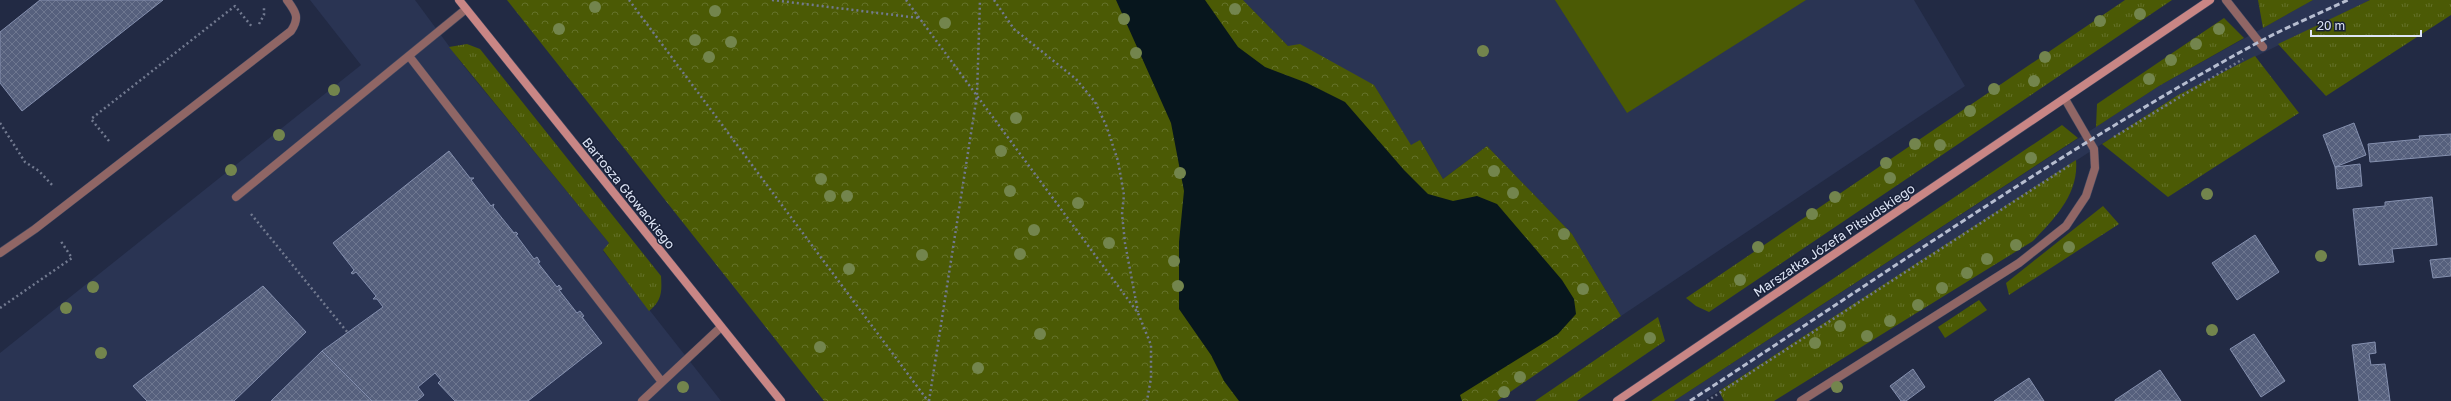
<svg xmlns="http://www.w3.org/2000/svg" width="2451" height="401" font-family="'Golos Text',sans-serif">
<defs>
<pattern id="grass-tufts" width="24" height="20" patternUnits="userSpaceOnUse"><rect width="24" height="20" fill="#4b5a05"/><path d="M3 7l-1-3M5 7V3M7 7l1-3M15 17l-1-3M17 17v-4M19 17l1-3" fill="none" stroke="#64722a"/></pattern>
<pattern id="park-crowns" width="20" height="18" patternUnits="userSpaceOnUse"><rect width="20" height="18" fill="#4b5a05"/><path d="M2 6a3 3 0 1 1 6 0M12 15a3 3 0 1 1 6 0" fill="none" stroke="#64722a"/></pattern>
<pattern id="building-cross-hatch" width="8" height="8" patternUnits="userSpaceOnUse"><rect width="8" height="8" fill="#56607d"/><path d="M0 0l8 8M0 8l8-8" fill="none" stroke="#6e7790"/></pattern>
</defs>
<rect width="100%" height="100%" fill="#222a44"/>
<path fill="#2a3453" d="M310 0H415L463 65 609 243 603 251 721 401H0V353L361 65Z
M1243 0H1914L1965 86 1621 316 1572 234 1487 146 1443 179 1420 140 1411 146 1374 85 1288 46Z
M2313 0H2370L2178 95 1703 401H1674L2159 86Z"/>
<path fill="url(#grass-tufts)" d="M2125 0H2172L1709 312 1696 306 1686 298Z
M2258 0H2313L2263 28Z
M2370 0H2451V15L2326 96 2278 44Z
M2224 18 2244 38 2159 86 2096 127 2097 104Z
M467 44 480 49 661 276C662 292 662 300 649 311L603 250 609 243 449 47Z
M2255 56 2299 113 2168 197 2102 144 2178 95Z
M2062 125 2078 138 1674 401H1651Z
M2076 160C2079 194 2055 218 2033 241L1774 401H1724L1719 391Z
M2103 206 2119 224 2009 295 2006 283Z
M1979 300 1987 310 1945 338 1938 327Z
M1658 317 1665 341 1577 401H1535Z"/>
<path fill="url(#park-crowns)" d="M507 0H1243L1288 46 1300 44 1374 85 1411 145 1420 140 1443 179 1487 146 1572 234 1621 316 1497 401H824Z"/>
<path fill="#4b5a05" d="M1555 0H1806L1627 113Z"/>
<path fill="#07161d" d="M1116 0H1205L1238 47 1265 67 1307 83 1345 102 1404 170 1428 194 1453 201 1477 196 1497 204 1562 280 1574 299 1576 314 1558 334 1460 395 1462 401H1239L1224 381 1211 355 1179 309V242L1184 191 1171 123Z"/>
<path fill="url(#building-cross-hatch)" stroke="#8590af" d="M40 0H163L22 111 0 83V32Z
M2354 123 2366 155 2335 167 2323 135Z
M2451 134V155L2370 162 2368 144 2420 139 2419 136Z
M449 151 470 178H474L471 180 491 206 494 204 493 207 514 233 516 232 518 234 516 235 534 259 537 257 540 262 538 263 557 287 559 285 562 289 559 290 577 313 580 311 584 316 582 317 602 343 528 401H455L438 383 441 380 435 373 418 387 424 395 417 401H372L322 351 383 307 377 299H373L376 296 356 272 353 274 351 273 354 270 333 243Z
M2360 164 2362 186 2337 189 2335 167Z
M2432 197 2437 245 2392 249 2394 262 2359 265 2353 209 2385 206V202Z
M2255 235 2279 272 2237 300 2212 263Z
M2451 258V276L2433 278 2430 260Z
M263 286 306 332 234 401H147L133 386Z
M2254 334 2285 381 2261 397 2230 349Z
M2375 342 2376 353 2369 354 2371 365 2385 364 2390 401H2359L2352 345Z
M322 351 372 401H271Z
M1913 369 1925 387 1906 401H1901L1890 386Z
M2160 370 2181 401H2115V400Z
M2029 378 2044 401H1994Z"/>
<g fill="none" stroke-linecap="round" stroke-linejoin="round">
<defs>
<path id="lane" d="M2226 0 2263 47
M409 56 662 382
M236 197 466 9
M0 253 35 229 291 31C300 18 296 12 287 0
M642 401 721 327"/>
<path id="street" d="M1801 401 2019 263 2066 226 2086 196 2095 168 2094 149 2065 99"/>
<path id="secondary" d="M459 0 781 401
M1617 401 2210 0"/>
</defs>
<use href="#lane" stroke="#404860" stroke-width="9"/>
<use href="#street" stroke="#404860" stroke-width="9"/>
<use href="#secondary" stroke="#404860" stroke-width="9"/>
<path stroke="#727a90" stroke-width="2.5" stroke-dasharray="2 3" stroke-linecap="butt" d="M629 0 928 401
M772 0 919 18
M906 0 1138 313 1151 345V378L1147 401
M994 0 1014 29 1076 79 1095 102 1106 125 1118 161 1124 195 1122 214 1125 243 1138 312
M259 24 264 15V8
M0 123 25 162 39 171 53 186
M2114 137 2243 59
M109 141 91 119 235 6 253 28
M251 214 348 333
M0 308 72 258 60 240
M929 401 977 95 980 0
M1707 401 2070 165"/>
<use href="#lane" stroke="#906665" stroke-width="8"/>
<use href="#street" stroke="#906665" stroke-width="8"/>
<use href="#secondary" stroke="#c98685" stroke-width="8"/>
<path stroke="#b6bdd0" stroke-width="3" stroke-dasharray="6 3" stroke-linecap="butt" d="M1690 401C1876 280 2062 149 2257 43 2287 27 2318 14 2348 0"/>
</g>
<g fill="#73854d">
<circle cx="595" cy="7" r="6"/>
<circle cx="1235" cy="9" r="6"/>
<circle cx="715" cy="11" r="6"/>
<circle cx="2140" cy="14" r="6"/>
<circle cx="1124" cy="19" r="6"/>
<circle cx="2100" cy="21" r="6"/>
<circle cx="945" cy="23" r="6"/>
<circle cx="559" cy="29" r="6"/>
<circle cx="2219" cy="29" r="6"/>
<circle cx="695" cy="40" r="6"/>
<circle cx="731" cy="42" r="6"/>
<circle cx="2196" cy="44" r="6"/>
<circle cx="1483" cy="51" r="6"/>
<circle cx="1136" cy="53" r="6"/>
<circle cx="709" cy="57" r="6"/>
<circle cx="2045" cy="57" r="6"/>
<circle cx="2171" cy="60" r="6"/>
<circle cx="2149" cy="79" r="6"/>
<circle cx="2034" cy="81" r="6"/>
<circle cx="1994" cy="89" r="6"/>
<circle cx="334" cy="90" r="6"/>
<circle cx="1970" cy="111" r="6"/>
<circle cx="1016" cy="118" r="6"/>
<circle cx="279" cy="135" r="6"/>
<circle cx="1915" cy="144" r="6"/>
<circle cx="1940" cy="145" r="6"/>
<circle cx="1001" cy="151" r="6"/>
<circle cx="2031" cy="158" r="6"/>
<circle cx="1886" cy="163" r="6"/>
<circle cx="231" cy="170" r="6"/>
<circle cx="1494" cy="171" r="6"/>
<circle cx="1180" cy="173" r="6"/>
<circle cx="1890" cy="178" r="6"/>
<circle cx="821" cy="179" r="6"/>
<circle cx="1010" cy="191" r="6"/>
<circle cx="1513" cy="193" r="6"/>
<circle cx="2207" cy="194" r="6"/>
<circle cx="830" cy="196" r="6"/>
<circle cx="847" cy="196" r="6"/>
<circle cx="1835" cy="197" r="6"/>
<circle cx="1078" cy="203" r="6"/>
<circle cx="1812" cy="214" r="6"/>
<circle cx="1034" cy="230" r="6"/>
<circle cx="1564" cy="234" r="6"/>
<circle cx="1109" cy="243" r="6"/>
<circle cx="2016" cy="245" r="6"/>
<circle cx="1758" cy="247" r="6"/>
<circle cx="2069" cy="247" r="6"/>
<circle cx="1020" cy="254" r="6"/>
<circle cx="922" cy="255" r="6"/>
<circle cx="2321" cy="256" r="6"/>
<circle cx="1987" cy="259" r="6"/>
<circle cx="1174" cy="261" r="6"/>
<circle cx="849" cy="269" r="6"/>
<circle cx="1967" cy="273" r="6"/>
<circle cx="1740" cy="280" r="6"/>
<circle cx="1178" cy="286" r="6"/>
<circle cx="93" cy="287" r="6"/>
<circle cx="1942" cy="288" r="6"/>
<circle cx="1583" cy="289" r="6"/>
<circle cx="1918" cy="305" r="6"/>
<circle cx="66" cy="308" r="6"/>
<circle cx="1890" cy="321" r="6"/>
<circle cx="1840" cy="326" r="6"/>
<circle cx="2212" cy="330" r="6"/>
<circle cx="1040" cy="334" r="6"/>
<circle cx="1867" cy="336" r="6"/>
<circle cx="1650" cy="338" r="6"/>
<circle cx="1815" cy="343" r="6"/>
<circle cx="820" cy="347" r="6"/>
<circle cx="101" cy="353" r="6"/>
<circle cx="978" cy="368" r="6"/>
<circle cx="1520" cy="377" r="6"/>
<circle cx="683" cy="387" r="6"/>
<circle cx="1837" cy="387" r="6"/>
<circle cx="1504" cy="392" r="6"/>
</g>
<g text-anchor="middle" stroke-width="3" stroke-linejoin="round" paint-order="stroke">
<g font-size="13" fill="#dee5f6" stroke="#192139">
<text transform="translate(629 193) rotate(51)" y="5">Bartosza Głowackiego</text>
<text transform="translate(1834 240) rotate(-34)" y="5">Marszałka Józefa Piłsudskiego</text>
</g>
</g>
<path d="M2311 30v6h110v-6" fill="none" stroke="#dee5f6" stroke-width="2"/>
<text x="2317" y="30" font-size="12" fill="#dee5f6" stroke="#192139" stroke-width="3" paint-order="stroke">20 m</text>
</svg>
